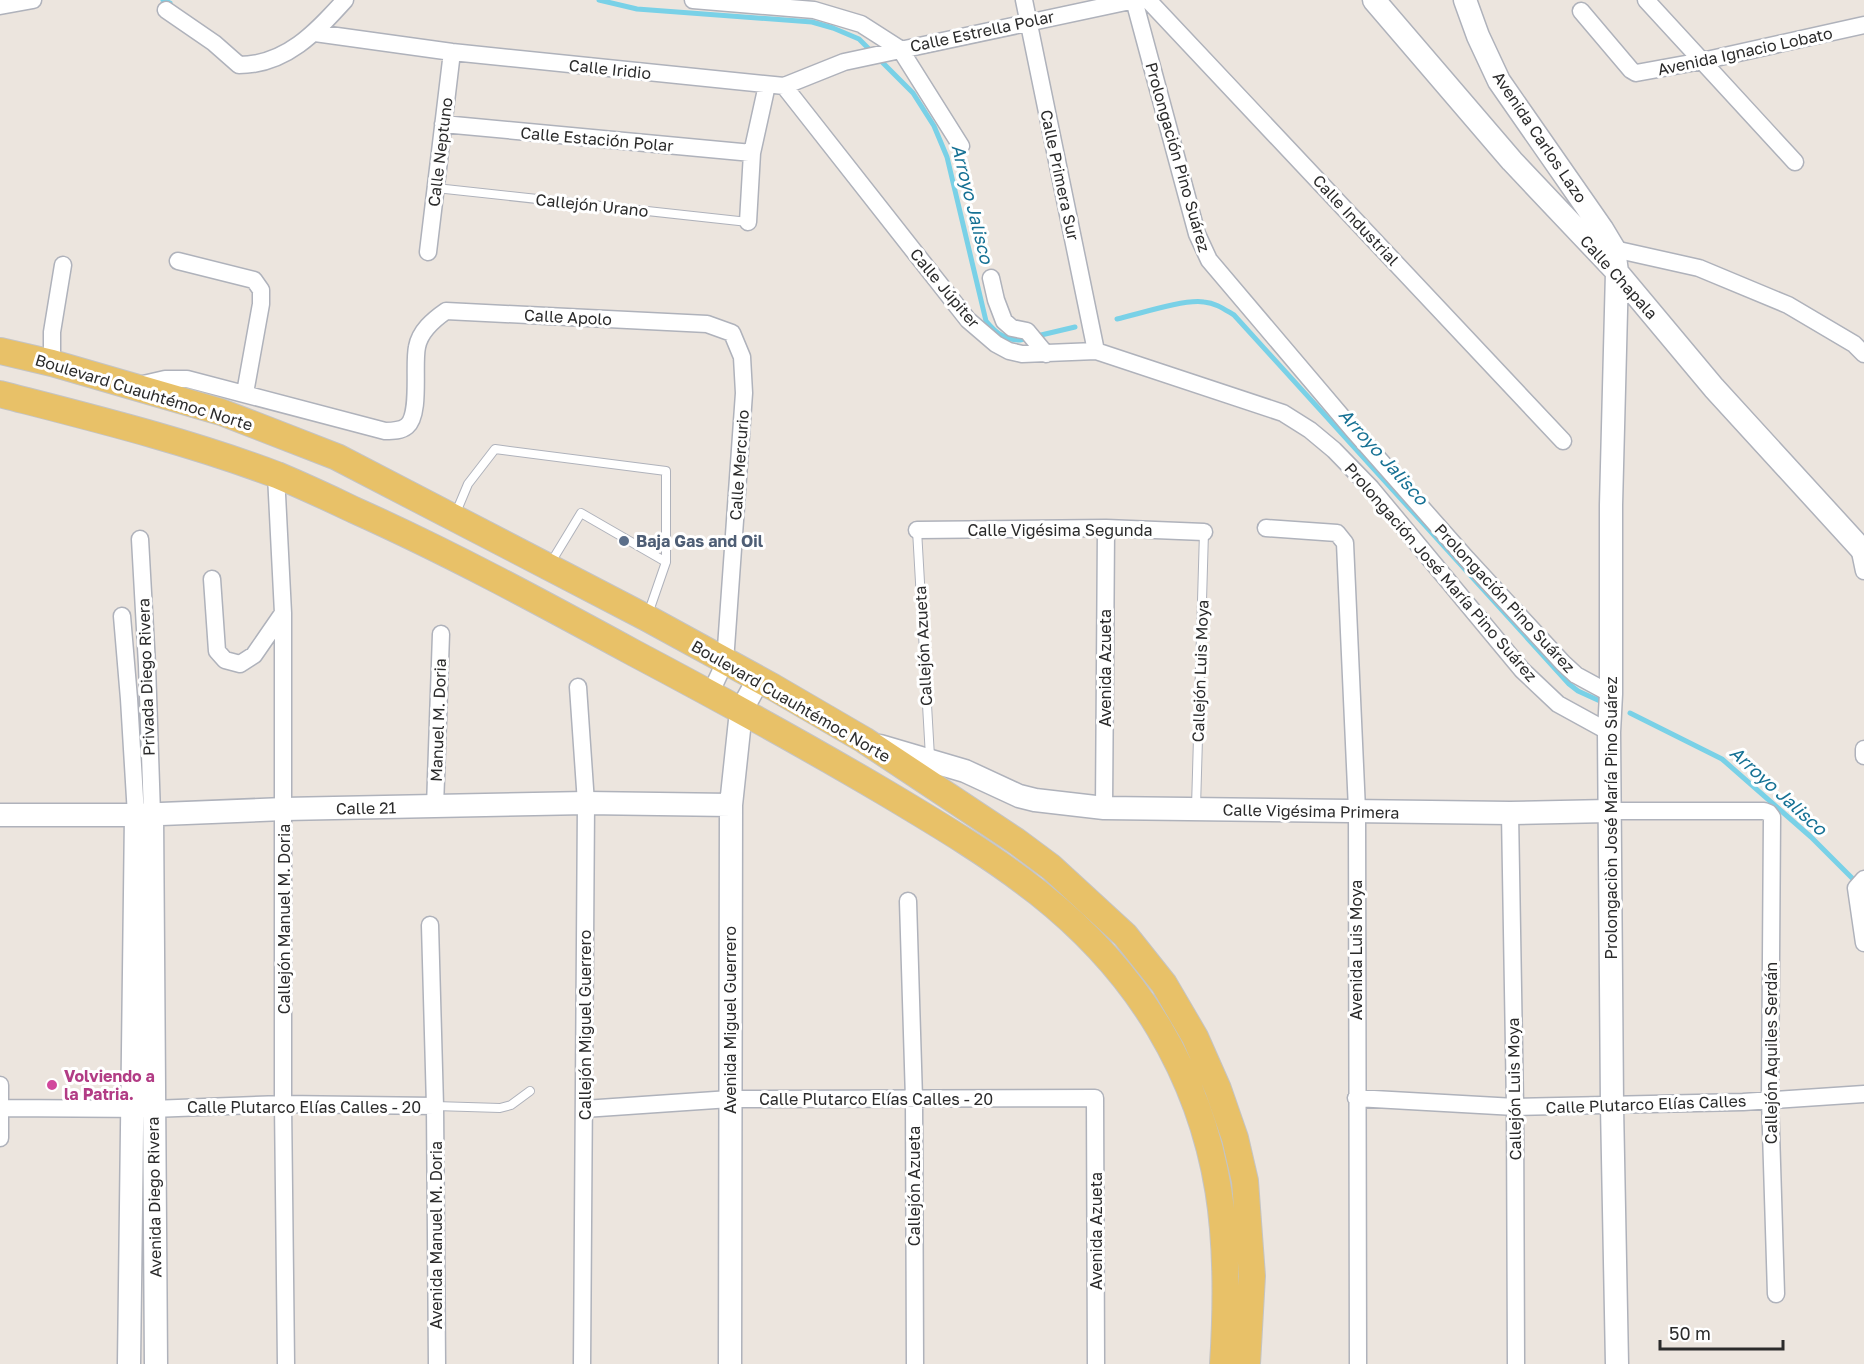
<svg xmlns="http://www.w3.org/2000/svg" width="1864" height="1364" font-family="'Golos Text',sans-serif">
<rect width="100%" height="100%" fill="#ece5de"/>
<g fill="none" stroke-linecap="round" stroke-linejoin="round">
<path stroke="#79d1e7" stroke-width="5" d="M163 0 170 3
M599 0 637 9 812 22 833 28 859 39 913 93 934 126 947 157 986 321C996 333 1005 340 1020 340L1075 327
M1117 319C1139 314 1183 299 1204 302 1216 303 1224 309 1234 315L1569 684 1578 691 1600 701
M1630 713 1722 759 1811 837 1857 883"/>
<defs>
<path id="lane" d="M436 188 748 222
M455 515 468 484 495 449 666 471V562
M917 530 930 757
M550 564 581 513 666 562 648 614
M1196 807 1204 532
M435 1106 500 1108 511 1105 530 1091"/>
<path id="street" d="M693 0 814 10 861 24 900 49 961 146
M1024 0 1096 351
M1134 0 1197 234 1209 260 1354 431 1467 559 1563 663 1576 675 1611 694
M1148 0 1563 441
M1646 0 1795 162
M0 6 33 0
M166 10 214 43 239 65C286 65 316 32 345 0
M1581 11 1631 70 1636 73 1702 61 1864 25
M315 33 452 52 784 86 844 62 1135 0
M784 86 968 320 996 344 1009 351 1022 354 1096 351 1283 413 1310 430 1334 450 1371 488 1522 670 1558 704 1609 732
M443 124 752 153
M748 222 752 153 767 85
M1614 249 1699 268 1788 305 1854 344 1864 354
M428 252 452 52
M178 261 254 280 261 290V304L245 393
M991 278 996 300 1004 321 1012 328 1027 331 1046 354
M52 363V332L63 265
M139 385 165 379H187L385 431C393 431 401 431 407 426 421 414 413 365 417 347 420 331 433 320 446 311L707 324 732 333 742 357 744 393 725 662 710 694
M276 475 283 613V1104L286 1364
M1266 528 1337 533 1345 543 1357 810 1358 1364
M917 530 1106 528 1204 532
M140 539 147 665 152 814
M1859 547 1864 571
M212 579 217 651 225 660 240 664 254 655 283 613
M122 616 129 699 136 815
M578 687 586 803 582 1364
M1864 749V756
M435 807 441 634
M1104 808 1106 528
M1609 811H1764L1769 813 1772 817 1770 1099 1776 1294
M1510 813 1515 1107 1516 1364
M1864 879 1856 888 1864 943
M908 901 914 1099 915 1364
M430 925 435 1106 437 1364
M0 1085V1138
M1356 1098 1515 1107 1743 1102 1864 1094
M0 1108 152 1109 283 1104 435 1106
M584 1109 730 1099 1095 1098 1096 1364"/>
<path id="secondary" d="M1374 0 1512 161 1617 272 1714 388 1864 552
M1465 0 1478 36 1499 81 1602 229 1614 249 1617 272 1611 505V694L1609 732 1612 1106 1617 1364
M880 746 965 771 1019 796 1035 800 1104 808 1510 813 1609 811
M152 814 156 1364
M0 815H136L284 809 586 803 731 805
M129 1364 136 815
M730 1364 731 805 741 711 758 680"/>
<path id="primary" d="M0 351 52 363 221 412 337 457 647 618 773 687 864 740 1016 841 1051 867 1125 935 1164 984 1195 1037 1218 1089 1235 1138 1245 1181 1252 1276 1247 1364
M0 394C93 418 187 441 277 475 303 486 329 498 354 510 450 553 542 603 634 653 719 698 803 744 886 793 995 858 1092 916 1159 1028 1224 1137 1231 1241 1223 1364"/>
</defs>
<use href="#lane" stroke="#afb2bb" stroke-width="10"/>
<use href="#street" stroke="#afb2bb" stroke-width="19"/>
<use href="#secondary" stroke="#afb2bb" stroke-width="25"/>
<use href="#primary" stroke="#c4c4c4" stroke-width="28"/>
<use href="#lane" stroke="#fff" stroke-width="8"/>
<use href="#street" stroke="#fff" stroke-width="16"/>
<use href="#secondary" stroke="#fff" stroke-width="22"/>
<use href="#primary" stroke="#e8c168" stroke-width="26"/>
</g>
<circle fill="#5c6f8a" stroke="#fff" stroke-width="2" cx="624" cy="541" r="6"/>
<circle fill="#d1479c" stroke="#fff" stroke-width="2" cx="52" cy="1085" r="6"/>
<g text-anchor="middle" stroke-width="6" stroke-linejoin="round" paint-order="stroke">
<g font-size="16" fill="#2b2b2b" stroke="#fff">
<text transform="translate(982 31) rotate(-12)" y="6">Calle Estrella Polar</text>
<text transform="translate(1745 51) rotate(-12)" y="6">Avenida Ignacio Lobato</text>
<text transform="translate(610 69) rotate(6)" y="6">Calle Iridio</text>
<text transform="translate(1540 137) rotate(56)" y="6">Avenida Carlos Lazo</text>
<text transform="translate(597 139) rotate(5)" y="6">Calle Estación Polar</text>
<text transform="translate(440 152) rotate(-83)" y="6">Calle Neptuno</text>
<text transform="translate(1178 157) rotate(74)" y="6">Prolongación Pino Suárez</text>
<text transform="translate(1060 175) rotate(78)" y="6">Calle Primera Sur</text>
<text transform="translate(592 205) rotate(6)" y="6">Callejón Urano</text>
<text transform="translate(1356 220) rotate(47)" y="6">Calle Industrial</text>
<text transform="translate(1619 277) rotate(48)" y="6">Calle Chapala</text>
<text transform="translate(945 288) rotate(50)" y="6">Calle Júpiter</text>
<text transform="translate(568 317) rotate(3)" y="6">Calle Apolo</text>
<text transform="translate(144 392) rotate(17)" y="6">Boulevard Cuauhtémoc Norte</text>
<text transform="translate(739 465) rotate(-86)" y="6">Calle Mercurio</text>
<text x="1060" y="536">Calle Vigésima Segunda</text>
<text transform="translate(1441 572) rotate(49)" y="6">Prolongación José María Pino Suárez</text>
<text transform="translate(1505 598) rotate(47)" y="6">Prolongación Pino Suárez</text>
<text transform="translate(923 646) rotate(-93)" y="6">Callejón Azueta</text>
<text transform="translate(1105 668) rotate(-90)" y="6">Avenida Azueta</text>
<text transform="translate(1200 671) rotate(-88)" y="6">Callejón Luis Moya</text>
<text transform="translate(146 677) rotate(-92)" y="6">Privada Diego Rivera</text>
<text transform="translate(791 701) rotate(30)" y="6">Boulevard Cuauhtémoc Norte</text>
<text transform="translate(438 720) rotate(-88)" y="6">Manuel M. Doria</text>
<text transform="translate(366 808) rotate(-1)" y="6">Calle 21</text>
<text transform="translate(1311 811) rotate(1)" y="6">Calle Vigésima Primera</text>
<text transform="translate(1611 818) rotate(-90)" y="6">Prolongaciòn José María Pino Suárez</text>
<text transform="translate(284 919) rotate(-90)" y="6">Callejón Manuel M. Doria</text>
<text transform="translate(1356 950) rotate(-90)" y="6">Avenida Luis Moya</text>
<text transform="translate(730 1020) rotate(-90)" y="6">Avenida Miguel Guerrero</text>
<text transform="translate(585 1025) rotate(-90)" y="6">Callejón Miguel Guerrero</text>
<text transform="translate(1771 1053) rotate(-90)" y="6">Callejón Aquiles Serdán</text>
<text transform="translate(1514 1089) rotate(-91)" y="6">Callejón Luis Moya</text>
<text x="876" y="1105">Calle Plutarco Elías Calles - 20</text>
<text transform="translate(1646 1104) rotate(-2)" y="6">Calle Plutarco Elías Calles</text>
<text x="304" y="1113">Calle Plutarco Elías Calles - 20</text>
<text transform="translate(914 1186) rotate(-90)" y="6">Callejón Azueta</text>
<text transform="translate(154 1197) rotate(-91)" y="6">Avenida Diego Rivera</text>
<text transform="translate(1096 1231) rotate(-90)" y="6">Avenida Azueta</text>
<text transform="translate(436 1235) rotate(-90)" y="6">Avenida Manuel M. Doria</text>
</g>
<g font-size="16" font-weight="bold" fill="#4e5e75" stroke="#fff" text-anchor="start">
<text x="636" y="547">Baja Gas and Oil</text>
</g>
<g font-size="16" font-weight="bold" fill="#b23c85" stroke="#fff" text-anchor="start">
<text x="64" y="1082">Volviendo a<tspan x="64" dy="18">la Patria.</tspan></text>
</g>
<g font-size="18" font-style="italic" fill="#167194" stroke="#fff">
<text transform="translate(972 204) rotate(76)" y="6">Arroyo Jalisco</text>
<text transform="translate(1383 457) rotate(48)" y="6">Arroyo Jalisco</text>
<text transform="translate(1778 791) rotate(42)" y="6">Arroyo Jalisco</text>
</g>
</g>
<path d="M1660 1340v9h123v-9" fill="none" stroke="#2b2b2b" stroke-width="3"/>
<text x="1669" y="1340" font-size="18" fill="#2b2b2b" stroke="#ffffff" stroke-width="4.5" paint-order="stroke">50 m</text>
</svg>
